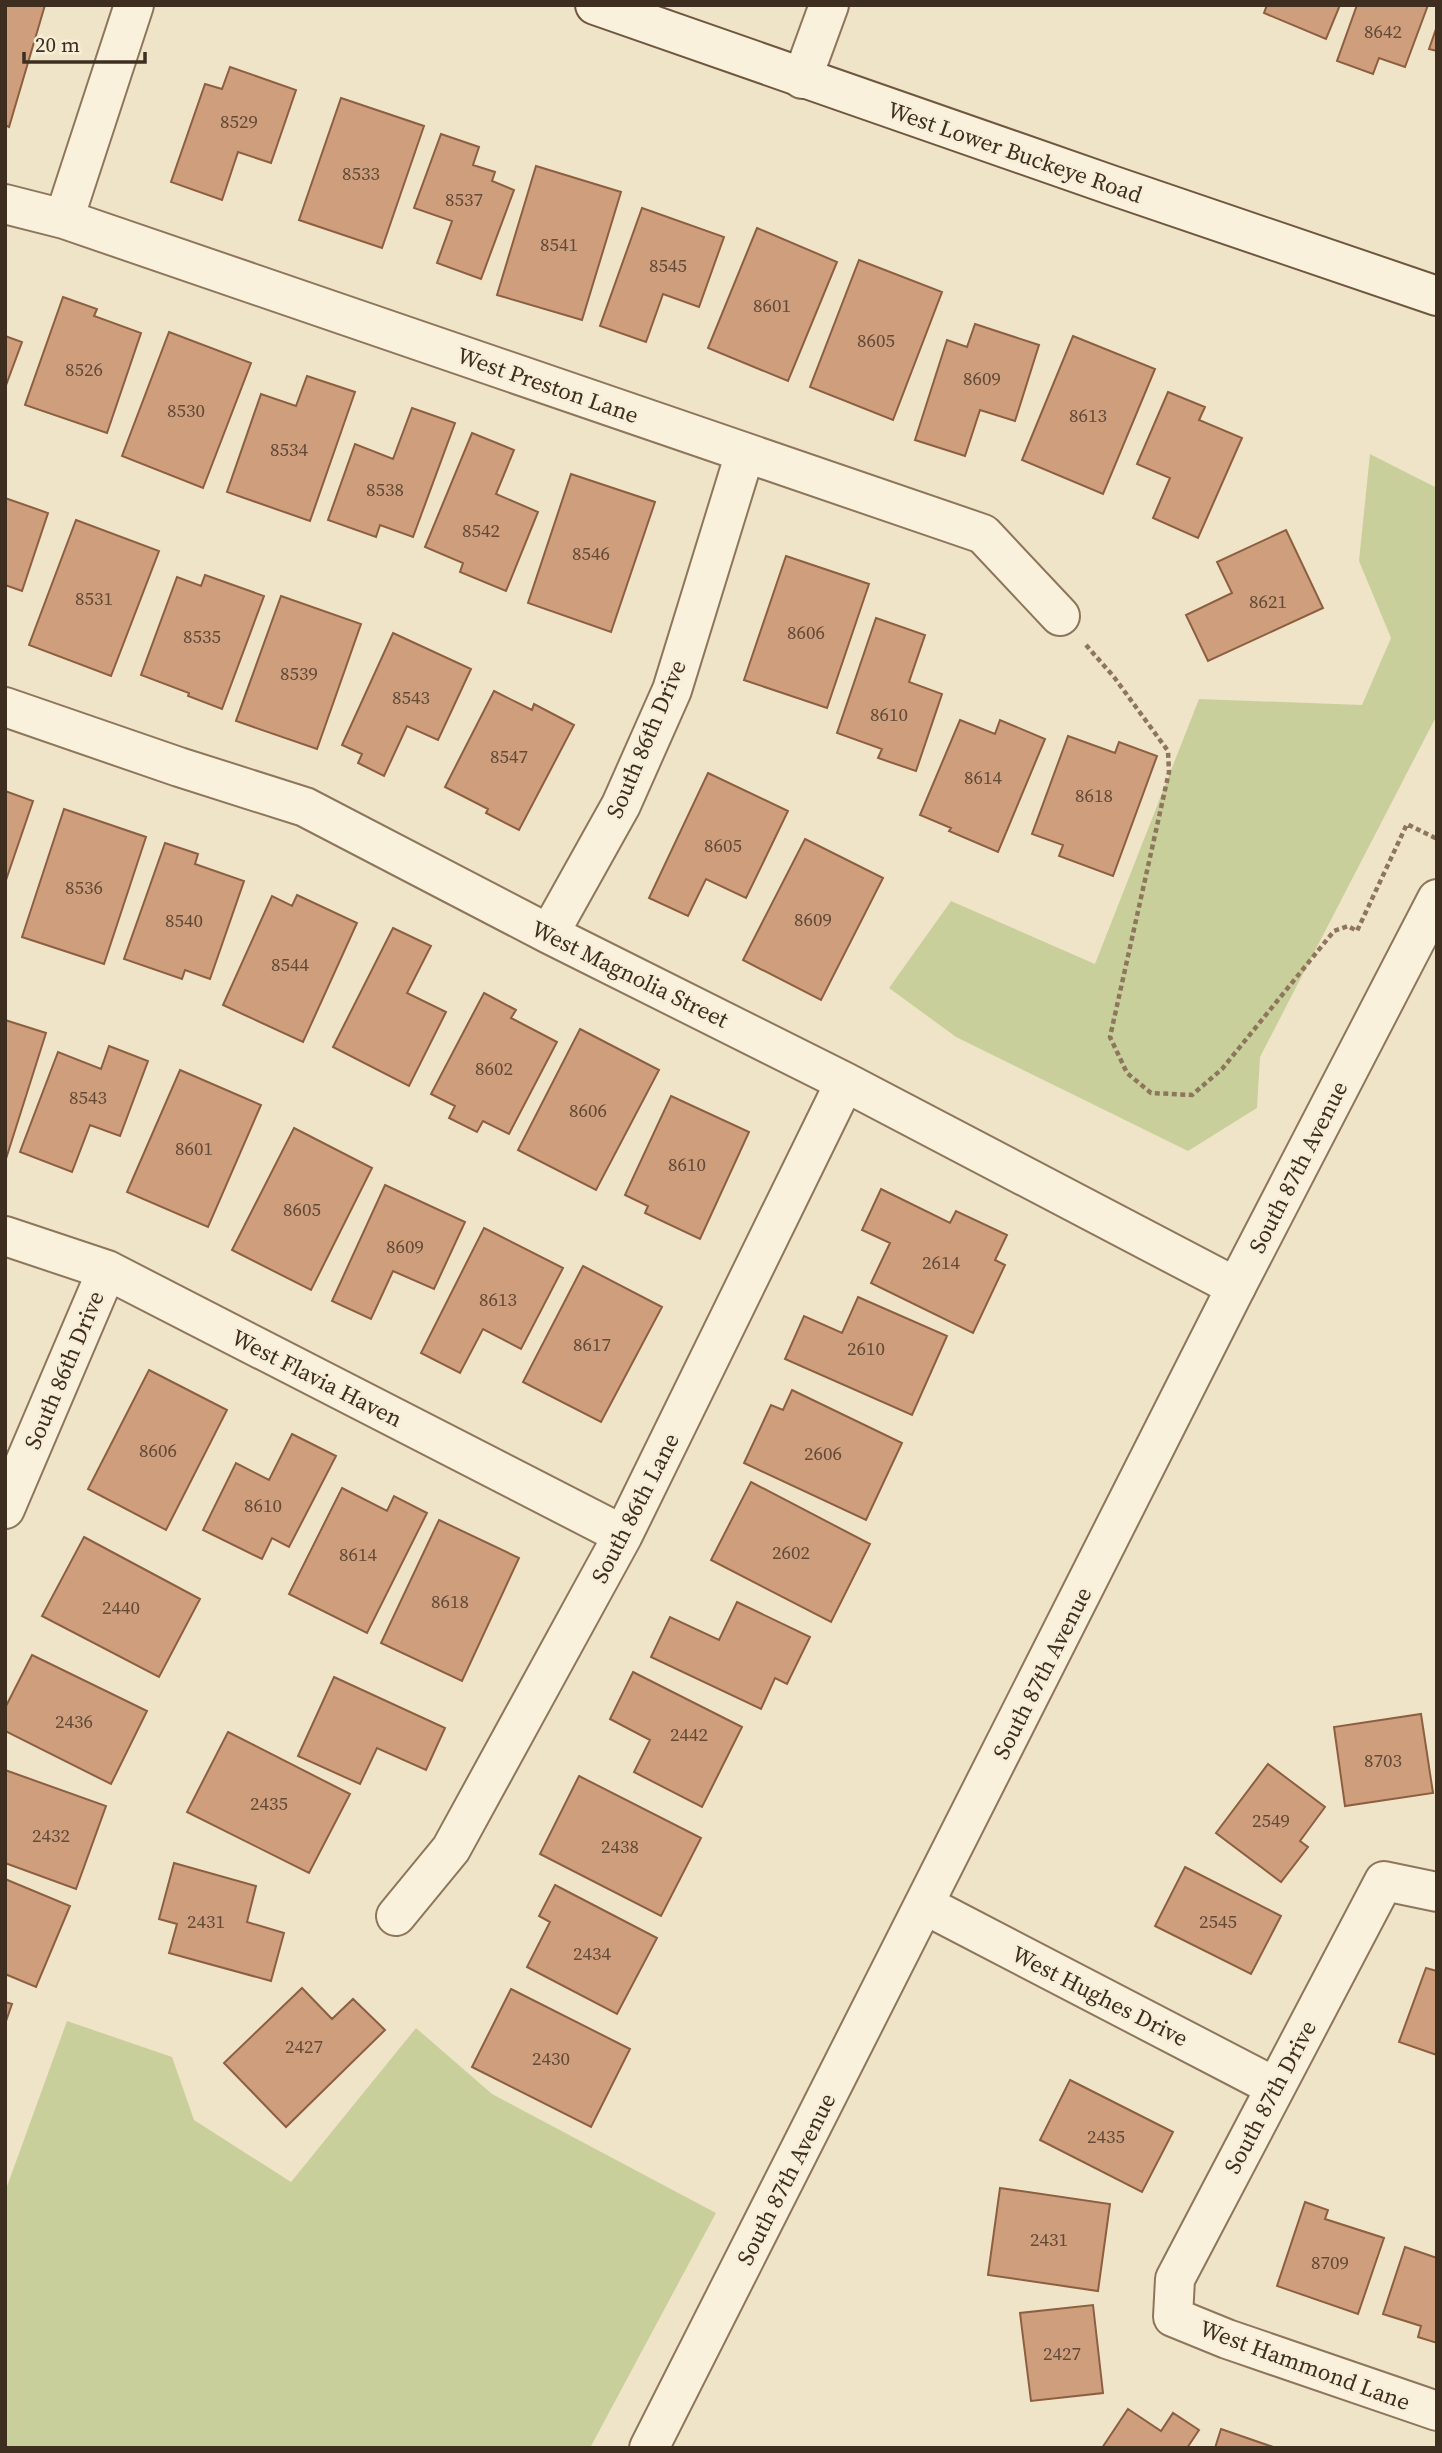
<svg xmlns="http://www.w3.org/2000/svg" width="1442" height="2453" font-family="'Source Serif 4',serif">
<rect width="100%" height="100%" fill="#f0e4c8"/>
<path fill="#c9cf9b" d="M1370 454 1437 488V715L1260 1057 1257 1108 1188 1151 956 1037 889 988 951 901 1095 964 1199 699 1362 705 1391 638 1359 561Z
M67 2021 172 2057 194 2120 291 2182 416 2028 492 2094 716 2213 590 2448H5V2192Z"/>
<path fill="#cf9f7d" stroke="#8d5f41" stroke-width="2" d="M5 5H45L9 127 5 125Z
M1267 5H1340L1326 39 1264 13Z
M1357 5H1428L1405 67 1379 58 1373 74 1337 61Z
M1437 26V51L1429 49Z
M230 67 296 90 271 163 238 152 222 200 171 182 205 84 222 89Z
M341 98 424 126 382 248 299 220Z
M441 134 479 147 473 165 495 172 492 181 514 190 481 279 437 263 452 221 414 208Z
M536 166 621 192 582 320 497 295Z
M642 208 724 237 699 307 663 294 646 342 600 326Z
M757 228 837 262 788 381 708 348Z
M859 260 942 292 893 420 810 387Z
M63 297 97 309 94 316 141 333 107 433 25 405Z
M975 324 1039 345 1015 421 980 410 965 456 915 440 947 340 967 347Z
M169 332 251 363 203 488 122 456Z
M5 336 22 342 5 388Z
M1073 336 1155 369 1103 494 1022 460Z
M307 376 355 392 310 521 227 492 261 394 296 406Z
M1168 392 1205 407 1199 420 1242 438 1198 538 1153 518 1170 478 1137 464Z
M412 408 455 423 413 537 380 525 376 537 328 520 355 444 393 459Z
M472 433 514 450 496 494 538 512 506 591 460 572 463 563 425 547Z
M571 474 655 502 611 632 528 603Z
M5 498 48 513 22 591 5 585Z
M76 520 159 551 111 676 29 645Z
M1286 530 1323 608 1208 661 1186 615 1232 593 1217 562Z
M786 556 869 584 827 708 744 680Z
M205 575 264 596 222 709 188 696 189 693 141 675 177 577 201 586Z
M281 596 361 624 317 749 236 721Z
M876 618 925 635 909 682 942 694 916 771 878 758 882 749 837 733Z
M393 633 471 669 438 740 407 726 384 776 358 763 362 754 342 745Z
M494 691 532 710 534 704 574 725 519 830 486 813 488 809 445 787Z
M960 720 995 734 1000 720 1045 739 998 852 949 831 951 828 920 815Z
M1068 736 1115 753 1119 742 1157 756 1113 876 1059 856 1063 845 1032 834Z
M708 773 788 811 746 898 706 879 688 916 649 898Z
M5 791 33 801 5 883Z
M64 809 146 837 104 964 22 937Z
M805 839 883 878 821 1000 743 960Z
M165 843 198 854 195 864 244 881 210 979 185 970 182 979 124 959Z
M297 895 357 923 303 1042 223 1005 272 896 292 906Z
M393 928 431 946 407 993 446 1012 409 1086 333 1047Z
M484 993 516 1010 511 1018 557 1042 509 1134 483 1121 477 1132 449 1118 455 1106 431 1094Z
M5 1020 46 1033 5 1162Z
M580 1029 659 1070 596 1190 518 1150Z
M109 1046 148 1061 120 1136 90 1125 72 1172 20 1152 58 1052 101 1069Z
M180 1070 261 1105 208 1227 127 1192Z
M671 1096 749 1132 700 1239 645 1213 648 1206 625 1195Z
M294 1128 372 1168 311 1290 232 1250Z
M385 1185 465 1222 434 1289 393 1271 371 1319 332 1301Z
M881 1189 950 1223 956 1211 1007 1235 995 1260 1005 1265 973 1333 871 1283 890 1243 862 1230Z
M484 1228 563 1268 521 1349 483 1329 460 1373 421 1353Z
M583 1266 662 1307 601 1422 523 1382Z
M858 1297 947 1336 912 1415 785 1359 804 1316 842 1333Z
M149 1370 227 1410 166 1530 88 1489Z
M792 1390 902 1443 866 1520 744 1463 771 1405 783 1410Z
M292 1434 336 1456 289 1547 272 1538 262 1559 203 1530 236 1463 269 1480Z
M751 1482 870 1544 831 1622 711 1560Z
M342 1488 387 1511 394 1496 427 1513 367 1633 289 1594Z
M439 1520 519 1558 462 1681 381 1643Z
M84 1537 200 1599 159 1677 42 1616Z
M737 1602 810 1637 787 1684 775 1678 761 1709 651 1657 670 1617 719 1640Z
M32 1655 147 1711 111 1784 5 1731V1708Z
M633 1672 742 1727 702 1807 634 1772 650 1740 610 1719Z
M334 1677 445 1728 426 1770 377 1748 360 1784 298 1756Z
M1421 1714 1433 1793 1345 1806 1334 1727Z
M228 1732 350 1794 309 1873 187 1812Z
M1268 1764 1325 1807 1300 1841 1308 1847 1281 1882 1216 1833Z
M5 1770 106 1806 76 1889 5 1863Z
M579 1776 701 1838 661 1916 540 1854Z
M174 1863 256 1886 247 1922 284 1933 271 1981 169 1953 177 1924 159 1919Z
M1185 1867 1281 1916 1251 1974 1155 1926Z
M5 1879 70 1906 36 1987 5 1974Z
M555 1885 657 1938 617 2014 527 1967 550 1922 539 1916Z
M1426 1968 1437 1971V2055L1399 2042Z
M302 1988 332 2019 353 1999 385 2030 286 2127 224 2063Z
M511 1989 630 2049 591 2127 472 2067Z
M5 2002 12 2004 5 2024Z
M1070 2080 1173 2132 1142 2192 1040 2140Z
M1000 2188 1110 2204 1098 2291 988 2275Z
M1305 2202 1328 2210 1325 2219 1384 2238 1358 2314 1277 2286Z
M1405 2247 1437 2258V2343L1418 2337 1421 2326 1383 2314Z
M1093 2305 1103 2393 1031 2401 1020 2313Z
M1128 2409 1161 2431 1173 2413 1199 2430 1187 2448H1102Z
M1221 2429 1276 2448H1215Z"/>
<g fill="none" stroke-linecap="round" stroke-linejoin="round">
<defs>
<path id="minor" d="M802 79 829 5
M5 204 64 219 983 534 1060 616
M64 219 134 5
M5 707 179 767 305 807 549 934 845 1082 1236 1287
M549 934 621 805 672 690 745 453
M5 1236 107 1270 623 1535
M5 1509 107 1270
M1437 1892 1384 1881 1175 2279 1173 2317 1227 2339 1437 2411
M925 1905 1275 2087
M396 1916 451 1849 623 1535 845 1082"/>
<path id="tertiary" d="M649 2448 1236 1287 1437 899"/>
<path id="secondary" d="M595 5 1111 185 1437 296"/>
</defs>
<use href="#minor" stroke="#8d765c" stroke-width="42"/>
<use href="#tertiary" stroke="#8d765c" stroke-width="42"/>
<use href="#secondary" stroke="#6f573f" stroke-width="42"/>
<path stroke="#8d765c" stroke-width="4.5" stroke-dasharray="5 3.5" stroke-linecap="butt" d="M1086 645 1114 677 1168 751 1169 772 1110 1037 1127 1073 1151 1093 1192 1095 1222 1069 1334 931 1348 926 1357 931 1407 824 1437 839"/>
<use href="#minor" stroke="#faf1dc" stroke-width="38"/>
<use href="#tertiary" stroke="#faf1dc" stroke-width="38"/>
<use href="#secondary" stroke="#faf1dc" stroke-width="38"/>
</g>
<g text-anchor="middle" stroke-width="5" stroke-linejoin="round" paint-order="stroke">
<g font-size="19" fill="#624a37">
<text x="1383" y="38">8642</text>
<text x="239" y="128">8529</text>
<text x="361" y="180">8533</text>
<text x="464" y="206">8537</text>
<text x="559" y="251">8541</text>
<text x="668" y="272">8545</text>
<text x="772" y="312">8601</text>
<text x="876" y="347">8605</text>
<text x="84" y="376">8526</text>
<text x="982" y="385">8609</text>
<text x="186" y="417">8530</text>
<text x="1088" y="422">8613</text>
<text x="289" y="456">8534</text>
<text x="385" y="496">8538</text>
<text x="481" y="537">8542</text>
<text x="591" y="560">8546</text>
<text x="94" y="605">8531</text>
<text x="1268" y="608">8621</text>
<text x="806" y="639">8606</text>
<text x="202" y="643">8535</text>
<text x="299" y="680">8539</text>
<text x="411" y="704">8543</text>
<text x="889" y="721">8610</text>
<text x="509" y="763">8547</text>
<text x="983" y="784">8614</text>
<text x="1094" y="802">8618</text>
<text x="723" y="852">8605</text>
<text x="84" y="894">8536</text>
<text x="813" y="926">8609</text>
<text x="184" y="927">8540</text>
<text x="290" y="971">8544</text>
<text x="494" y="1075">8602</text>
<text x="88" y="1104">8543</text>
<text x="588" y="1117">8606</text>
<text x="194" y="1155">8601</text>
<text x="687" y="1171">8610</text>
<text x="302" y="1216">8605</text>
<text x="405" y="1253">8609</text>
<text x="941" y="1269">2614</text>
<text x="498" y="1306">8613</text>
<text x="592" y="1351">8617</text>
<text x="866" y="1355">2610</text>
<text x="158" y="1457">8606</text>
<text x="823" y="1460">2606</text>
<text x="263" y="1512">8610</text>
<text x="791" y="1559">2602</text>
<text x="358" y="1561">8614</text>
<text x="450" y="1608">8618</text>
<text x="121" y="1614">2440</text>
<text x="74" y="1728">2436</text>
<text x="689" y="1741">2442</text>
<text x="1383" y="1767">8703</text>
<text x="269" y="1810">2435</text>
<text x="1271" y="1827">2549</text>
<text x="51" y="1842">2432</text>
<text x="620" y="1853">2438</text>
<text x="206" y="1928">2431</text>
<text x="1218" y="1928">2545</text>
<text x="592" y="1960">2434</text>
<text x="304" y="2053">2427</text>
<text x="551" y="2065">2430</text>
<text x="1106" y="2143">2435</text>
<text x="1049" y="2246">2431</text>
<text x="1330" y="2269">8709</text>
<text x="1062" y="2360">2427</text>
</g>
<g font-size="23" fill="#3d2e20" stroke="#f7eed8">
<text transform="translate(1015 152) rotate(19)" y="8">West Lower Buckeye Road</text>
<text transform="translate(548 385) rotate(19)" y="8">West Preston Lane</text>
<text transform="translate(646 739) rotate(-67)" y="8">South 86th Drive</text>
<text transform="translate(630 974) rotate(26)" y="8">West Magnolia Street</text>
<text transform="translate(1298 1167) rotate(-63)" y="8">South 87th Avenue</text>
<text transform="translate(64 1370) rotate(-67)" y="8">South 86th Drive</text>
<text transform="translate(317 1378) rotate(27)" y="8">West Flavia Haven</text>
<text transform="translate(635 1508) rotate(-63)" y="8">South 86th Lane</text>
<text transform="translate(1042 1673) rotate(-63)" y="8">South 87th Avenue</text>
<text transform="translate(1100 1996) rotate(27)" y="8">West Hughes Drive</text>
<text transform="translate(1270 2097) rotate(-62)" y="8">South 87th Drive</text>
<text transform="translate(786 2179) rotate(-63)" y="8">South 87th Avenue</text>
<text transform="translate(1305 2365) rotate(20)" y="8">West Hammond Lane</text>
</g>
</g>
<rect width="1442" height="2453" fill="none" stroke="#3d2e20" stroke-width="14"/>
<path d="M24 52v10h121v-10" fill="none" stroke="#3d2e20" stroke-width="3.5"/>
<text x="35" y="52" font-size="21" fill="#3d2e20" stroke="#f7eed8" stroke-width="5" paint-order="stroke">20 m</text>
</svg>
